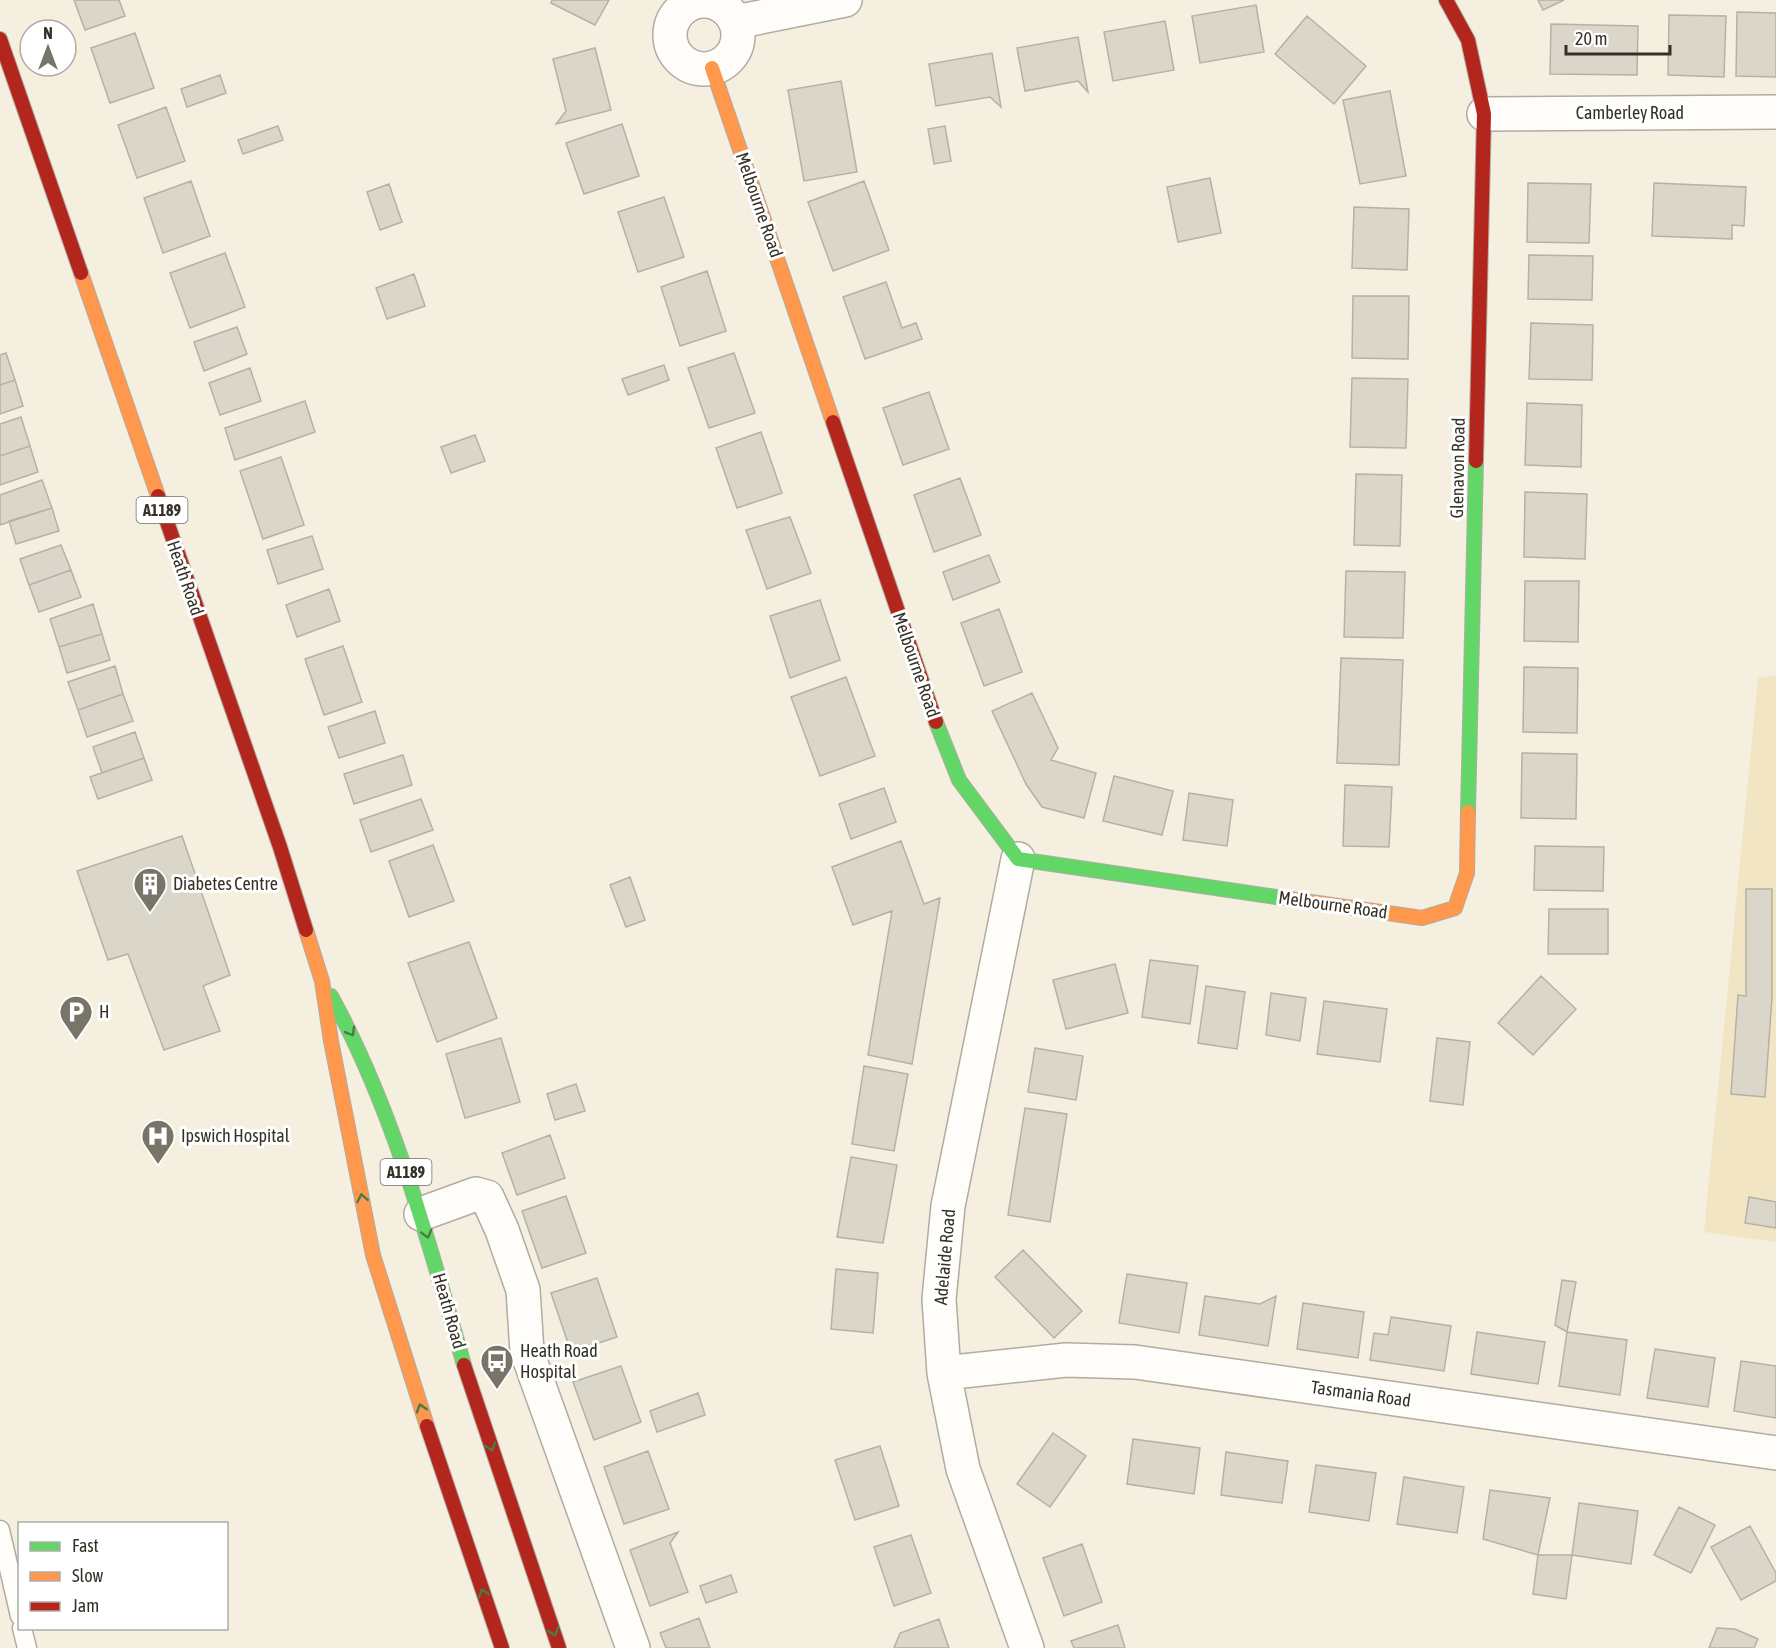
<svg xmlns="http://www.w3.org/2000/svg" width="1776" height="1648" font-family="'Asap Condensed',sans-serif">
<rect width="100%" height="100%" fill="#f5efe0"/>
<path fill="#f2e5c4" d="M1776 675V1242L1704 1232 1758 678Z"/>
<path fill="#dbd6ca" stroke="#b5b1a5" stroke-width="1.5" d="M74 0H119L125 16 85 30Z
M552 0H609L595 25 551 3Z
M1538 0H1564L1543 10Z
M1256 5 1264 52 1200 63 1192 16Z
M1737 12 1776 13V77L1736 76Z
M1669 15 1726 16 1724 77 1668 75Z
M1307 16 1366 66 1334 104 1275 54Z
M1165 21 1174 70 1113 81 1104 32Z
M1551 24 1638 26 1637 75 1550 74Z
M135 33 154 88 110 103 91 48Z
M1078 37 1088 92 1078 81 1025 91 1017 48Z
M595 48 611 110 556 124 566 111 553 59Z
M992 53 1001 107 990 97 936 106 929 64Z
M220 75 226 93 187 107 181 89Z
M841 81 857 172 804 181 788 90Z
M1390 91 1406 176 1360 184 1343 100Z
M166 107 185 161 137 178 118 125Z
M622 124 639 176 584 194 566 143Z
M278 126 283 140 243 154 238 140Z
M945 126 951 161 934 164 928 129Z
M1210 178 1221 233 1178 242 1167 187Z
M191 181 210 236 163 253 144 198Z
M864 181 889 250 833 271 808 202Z
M1528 183 1591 184 1589 243 1527 242Z
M1654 183 1746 187 1744 226 1732 225V239L1652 236Z
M389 184 402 222 380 230 367 192Z
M664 197 684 257 638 272 618 212Z
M1354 207 1409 209 1407 270 1352 268Z
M225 253 245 307 190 328 170 273Z
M1529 255 1593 256 1592 300 1528 299Z
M707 271 726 331 680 346 661 287Z
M414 274 425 306 387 319 376 288Z
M886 282 902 328 916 323 922 339 865 359 843 297Z
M1353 296H1409L1408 359 1352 358Z
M1531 323 1593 325 1592 380 1529 379Z
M237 327 247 354 204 371 194 342Z
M6 353 15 380 0 385V355Z
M734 353 755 413 709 428 688 368Z
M664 365 669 380 628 395 622 379Z
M250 368 261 401 220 415 209 383Z
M1352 378 1408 379 1406 448 1350 447Z
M15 380 23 406 0 414V385Z
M929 392 949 449 903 465 883 408Z
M305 401 315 432 235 460 225 428Z
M1527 403 1582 405 1581 467 1525 465Z
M21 417 30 446 0 456V424Z
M761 432 782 493 737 508 716 448Z
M475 435 485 461 451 473 441 447Z
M30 446 38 472 0 485V456Z
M281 457 304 525 263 539 240 471Z
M1356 474 1402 475 1400 546 1354 545Z
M960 478 981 535 934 552 914 495Z
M42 480 52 508 0 525V495Z
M1525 492 1587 494 1585 559 1524 557Z
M52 508 59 531 16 544 9 521Z
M790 517 811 573 767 589 746 530Z
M312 536 323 569 278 584 267 550Z
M61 545 71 570 29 585 20 559Z
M989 555 1000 582 953 600 943 572Z
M71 570 81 597 39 612 29 585Z
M1346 571 1405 572 1403 638 1344 637Z
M1525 581H1579L1578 642 1524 641Z
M329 589 340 621 297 637 286 605Z
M820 600 840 660 790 678 770 616Z
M93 604 102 634 59 647 50 619Z
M999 609 1022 672 984 686 961 623Z
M102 634 110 660 67 673 59 647Z
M343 646 362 702 324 715 305 659Z
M1341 658 1403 660 1399 765 1337 763Z
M115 666 123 694 78 710 68 682Z
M1524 667 1578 668 1577 733 1523 732Z
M846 677 875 756 820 776 791 697Z
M1032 693 1058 748 1051 760 1096 773 1084 818 1042 807 1026 784 992 711Z
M123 694 133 721 87 737 78 710Z
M375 711 385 743 339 758 328 727Z
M135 732 144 758 102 773 93 747Z
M1522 753 1577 754 1576 819 1521 818Z
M403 755 412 785 354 804 344 774Z
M144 758 152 780 98 799 90 777Z
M1114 776 1173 791 1162 835 1103 821Z
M1345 785 1392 787 1389 847 1343 846Z
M884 788 896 822 851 839 839 804Z
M1189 793 1233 800 1227 846 1183 840Z
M421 799 433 830 371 852 360 820Z
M182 836 230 975 203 986 220 1031 164 1050 128 954 108 960 77 871Z
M901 841 924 904 940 898 912 1064 868 1055 892 911 853 925 832 867Z
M433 845 454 901 409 917 389 861Z
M1535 846 1604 847 1603 891 1534 890Z
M630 877 645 920 626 927 610 885Z
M1746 889H1772V997L1765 1097 1731 1094 1738 995 1746 996Z
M1549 909H1608V954H1548Z
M469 942 497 1018 437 1042 408 963Z
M1150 960 1198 966 1190 1024 1142 1017Z
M1115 964 1128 1013 1066 1029 1053 980Z
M1541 976 1576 1009 1533 1055 1498 1023Z
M1206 986 1245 992 1237 1049 1198 1043Z
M1271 993 1306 998 1300 1041 1266 1035Z
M1324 1001 1387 1009 1380 1062 1317 1054Z
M501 1038 520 1102 465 1118 446 1054Z
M1437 1038 1470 1042 1463 1105 1430 1101Z
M1035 1048 1083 1056 1076 1100 1028 1092Z
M864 1066 908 1074 894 1151 852 1144Z
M576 1084 585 1111 555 1120 547 1094Z
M1025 1108 1067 1114 1050 1222 1008 1215Z
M550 1135 565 1178 517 1195 502 1153Z
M851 1157 897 1165 883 1243 837 1237Z
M566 1196 586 1253 542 1268 522 1211Z
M1749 1197 1776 1202V1228L1745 1223Z
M1023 1250 1082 1311 1054 1338 995 1277Z
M836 1269 878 1273 873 1333 831 1329Z
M1127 1274 1187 1283 1179 1333 1119 1323Z
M597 1278 617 1337 571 1352 551 1293Z
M1562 1280 1576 1282 1567 1332 1555 1325Z
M1205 1296 1260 1304 1276 1296 1268 1346 1199 1335Z
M1303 1303 1364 1312 1358 1358 1297 1349Z
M1391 1317 1451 1326 1444 1371 1370 1360 1374 1333 1388 1335Z
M1477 1332 1545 1342 1538 1384 1471 1374Z
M1567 1332 1627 1340 1620 1395 1559 1386Z
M1655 1349 1715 1358 1708 1407 1647 1398Z
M1741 1361 1776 1366V1418L1734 1411Z
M621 1366 641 1422 594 1440 573 1382Z
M698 1393 705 1415 657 1432 650 1411Z
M1053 1433 1086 1456 1050 1507 1017 1484Z
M1133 1439 1200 1448 1194 1494 1127 1484Z
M880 1446 899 1506 855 1520 835 1460Z
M648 1451 669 1509 624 1524 604 1467Z
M1226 1452 1288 1461 1282 1503 1221 1495Z
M1316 1465 1376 1473 1369 1521 1309 1512Z
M1404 1477 1464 1487 1457 1533 1397 1524Z
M1490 1490 1550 1498 1538 1555 1483 1539Z
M1579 1503 1638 1511 1631 1564 1572 1555Z
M1679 1507 1715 1525 1691 1573 1654 1555Z
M1750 1526 1776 1573V1581L1741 1600 1711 1547Z
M678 1532 670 1543 688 1592 650 1606 630 1550Z
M911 1535 931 1593 894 1606 874 1547Z
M1082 1544 1102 1602 1064 1616 1043 1558Z
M1538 1555H1572L1566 1599 1533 1594Z
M731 1575 737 1592 706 1603 700 1586Z
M699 1618 710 1648H666L660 1633Z
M939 1619 949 1648H894L900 1633Z
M1118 1625 1125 1648H1074L1071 1641Z
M1717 1628 1735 1629 1758 1639 1754 1648H1709Z"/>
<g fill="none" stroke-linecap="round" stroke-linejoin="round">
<defs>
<path id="lane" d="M0 1530 20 1616
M22 1628 27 1648"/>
<path id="street" d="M670 35a34 34 0 1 1 68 0a34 34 0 1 1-68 0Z
M736 22 845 0
M1484 114 1776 112
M1018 859 948 1206 939 1299 944 1373 963 1469 1027 1648
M421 1214 476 1194 487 1197 502 1230 523 1290 527 1352 633 1648
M944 1373 1066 1360 1135 1362 1776 1453"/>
<path id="fast" d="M936 722 959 780 1018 859 1290 899
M1468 812 1476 461
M331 996C394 1111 428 1240 464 1365"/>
<path id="slow" d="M712 68 833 422
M81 273 158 496
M1290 899 1422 918 1455 908 1467 873 1468 812
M306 930 322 981 331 1041 373 1255 427 1426"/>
<path id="jam" d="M1446 0 1468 40 1484 114 1476 461
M0 39 81 273
M833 422 936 722
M158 496 280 847 306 930
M464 1365 559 1648
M427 1426 502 1648"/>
</defs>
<use href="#lane" stroke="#b1aca1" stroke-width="21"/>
<use href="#street" stroke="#b1aca1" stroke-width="36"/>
<use href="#fast" stroke="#b1aca1" stroke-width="16"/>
<use href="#slow" stroke="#b1aca1" stroke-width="16"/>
<use href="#jam" stroke="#b1aca1" stroke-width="16"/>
<use href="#lane" stroke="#fefdfa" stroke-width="18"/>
<use href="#street" stroke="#fefdfa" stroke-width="33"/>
<use href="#fast" stroke="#63d668" stroke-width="14"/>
<use href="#slow" stroke="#ff974d" stroke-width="14"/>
<use href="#jam" stroke="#b3261e" stroke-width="14"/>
</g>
<defs><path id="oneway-chevron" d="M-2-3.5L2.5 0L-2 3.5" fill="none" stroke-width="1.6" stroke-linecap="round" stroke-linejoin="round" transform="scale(1.5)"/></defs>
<g stroke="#4a7b44">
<use href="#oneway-chevron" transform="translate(351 1032) rotate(60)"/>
<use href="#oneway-chevron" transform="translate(362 1198) rotate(-101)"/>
<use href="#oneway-chevron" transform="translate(427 1234) rotate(74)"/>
<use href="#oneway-chevron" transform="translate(421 1408) rotate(-108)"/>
<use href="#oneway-chevron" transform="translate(491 1447) rotate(71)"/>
<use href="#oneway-chevron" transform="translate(483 1593) rotate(-109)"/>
<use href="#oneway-chevron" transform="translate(554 1632) rotate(71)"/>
</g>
<defs>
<symbol id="building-pin" viewBox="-11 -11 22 30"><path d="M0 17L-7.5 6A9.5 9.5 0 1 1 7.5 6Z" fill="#787467" stroke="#fff"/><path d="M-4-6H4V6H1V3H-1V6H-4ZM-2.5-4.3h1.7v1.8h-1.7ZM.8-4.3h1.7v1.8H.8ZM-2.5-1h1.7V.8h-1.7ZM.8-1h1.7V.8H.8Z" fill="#fff"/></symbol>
<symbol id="parking-pin" viewBox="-11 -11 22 30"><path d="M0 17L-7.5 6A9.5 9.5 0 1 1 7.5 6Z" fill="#787467" stroke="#fff"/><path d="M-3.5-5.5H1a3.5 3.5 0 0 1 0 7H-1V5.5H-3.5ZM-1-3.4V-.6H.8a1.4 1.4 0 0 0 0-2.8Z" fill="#fff"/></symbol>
<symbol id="hospital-pin" viewBox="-11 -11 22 30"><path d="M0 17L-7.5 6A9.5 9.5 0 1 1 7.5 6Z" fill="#787467" stroke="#fff"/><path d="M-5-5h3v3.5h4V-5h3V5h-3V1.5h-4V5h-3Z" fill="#fff"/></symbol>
<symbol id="bus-pin" viewBox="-11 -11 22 30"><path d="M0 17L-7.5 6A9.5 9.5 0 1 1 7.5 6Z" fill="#787467" stroke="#fff"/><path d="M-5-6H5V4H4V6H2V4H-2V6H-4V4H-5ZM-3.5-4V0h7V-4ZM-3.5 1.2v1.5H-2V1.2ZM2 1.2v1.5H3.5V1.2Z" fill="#fff"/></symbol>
</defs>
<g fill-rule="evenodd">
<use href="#building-pin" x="131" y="865" width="38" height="52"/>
<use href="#parking-pin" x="57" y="993" width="38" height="52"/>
<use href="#hospital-pin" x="139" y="1117" width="38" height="52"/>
<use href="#bus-pin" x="478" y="1342" width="38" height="52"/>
</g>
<g text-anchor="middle" stroke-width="6" stroke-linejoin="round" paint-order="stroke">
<g fill="#fff" stroke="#726f67" stroke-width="1.5">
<rect x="136.5" y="497" width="51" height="26" rx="4.5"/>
<rect x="380.5" y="1159" width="51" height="26" rx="4.5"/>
</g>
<g font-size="16" font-weight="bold" fill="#353126">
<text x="162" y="516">A1189</text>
<text x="406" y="1178">A1189</text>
</g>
<g font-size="18" fill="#353126" stroke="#fff">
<text x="1630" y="119">Camberley Road</text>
<text transform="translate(759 205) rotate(71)" y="6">Melbourne Road</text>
<text transform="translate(1458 468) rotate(-89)" y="6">Glenavon Road</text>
<text transform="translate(185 578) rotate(71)" y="6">Heath Road</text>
<text transform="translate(916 665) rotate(71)" y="6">Melbourne Road</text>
<text transform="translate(1333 905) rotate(8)" y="6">Melbourne Road</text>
<text transform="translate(945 1257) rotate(-85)" y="6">Adelaide Road</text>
<text transform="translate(449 1311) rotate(74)" y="6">Heath Road</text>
<text transform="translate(1361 1394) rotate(8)" y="6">Tasmania Road</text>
</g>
<g font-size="18" fill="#353126" stroke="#fff" text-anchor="start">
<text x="173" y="890">Diabetes Centre</text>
<text x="99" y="1018">H</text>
<text x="181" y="1142">Ipswich Hospital</text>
<text x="520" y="1357">Heath Road<tspan x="520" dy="21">Hospital</tspan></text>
</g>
</g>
<rect x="18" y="1522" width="210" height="108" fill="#ffffff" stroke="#aeada8" stroke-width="1.5"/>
<rect x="30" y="1542" width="30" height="9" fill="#63d668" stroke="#aeada8" stroke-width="1.5"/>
<text x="72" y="1552" font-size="18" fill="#353126">Fast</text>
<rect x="30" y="1572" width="30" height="9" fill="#ff974d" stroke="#aeada8" stroke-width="1.5"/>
<text x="72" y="1582" font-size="18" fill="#353126">Slow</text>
<rect x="30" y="1602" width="30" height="9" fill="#b3261e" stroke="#aeada8" stroke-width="1.5"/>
<text x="72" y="1612" font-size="18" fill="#353126">Jam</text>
<g transform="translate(48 48)"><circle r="28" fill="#ffffff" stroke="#aeada8" stroke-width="1.5"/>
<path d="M0-4.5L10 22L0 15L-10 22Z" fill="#787467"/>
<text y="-9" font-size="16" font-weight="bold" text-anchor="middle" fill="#353126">N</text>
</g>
<path d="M1566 45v9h104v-9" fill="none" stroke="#353126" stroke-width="3"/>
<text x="1575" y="45" font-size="18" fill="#353126" stroke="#ffffff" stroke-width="4.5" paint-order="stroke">20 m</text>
</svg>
